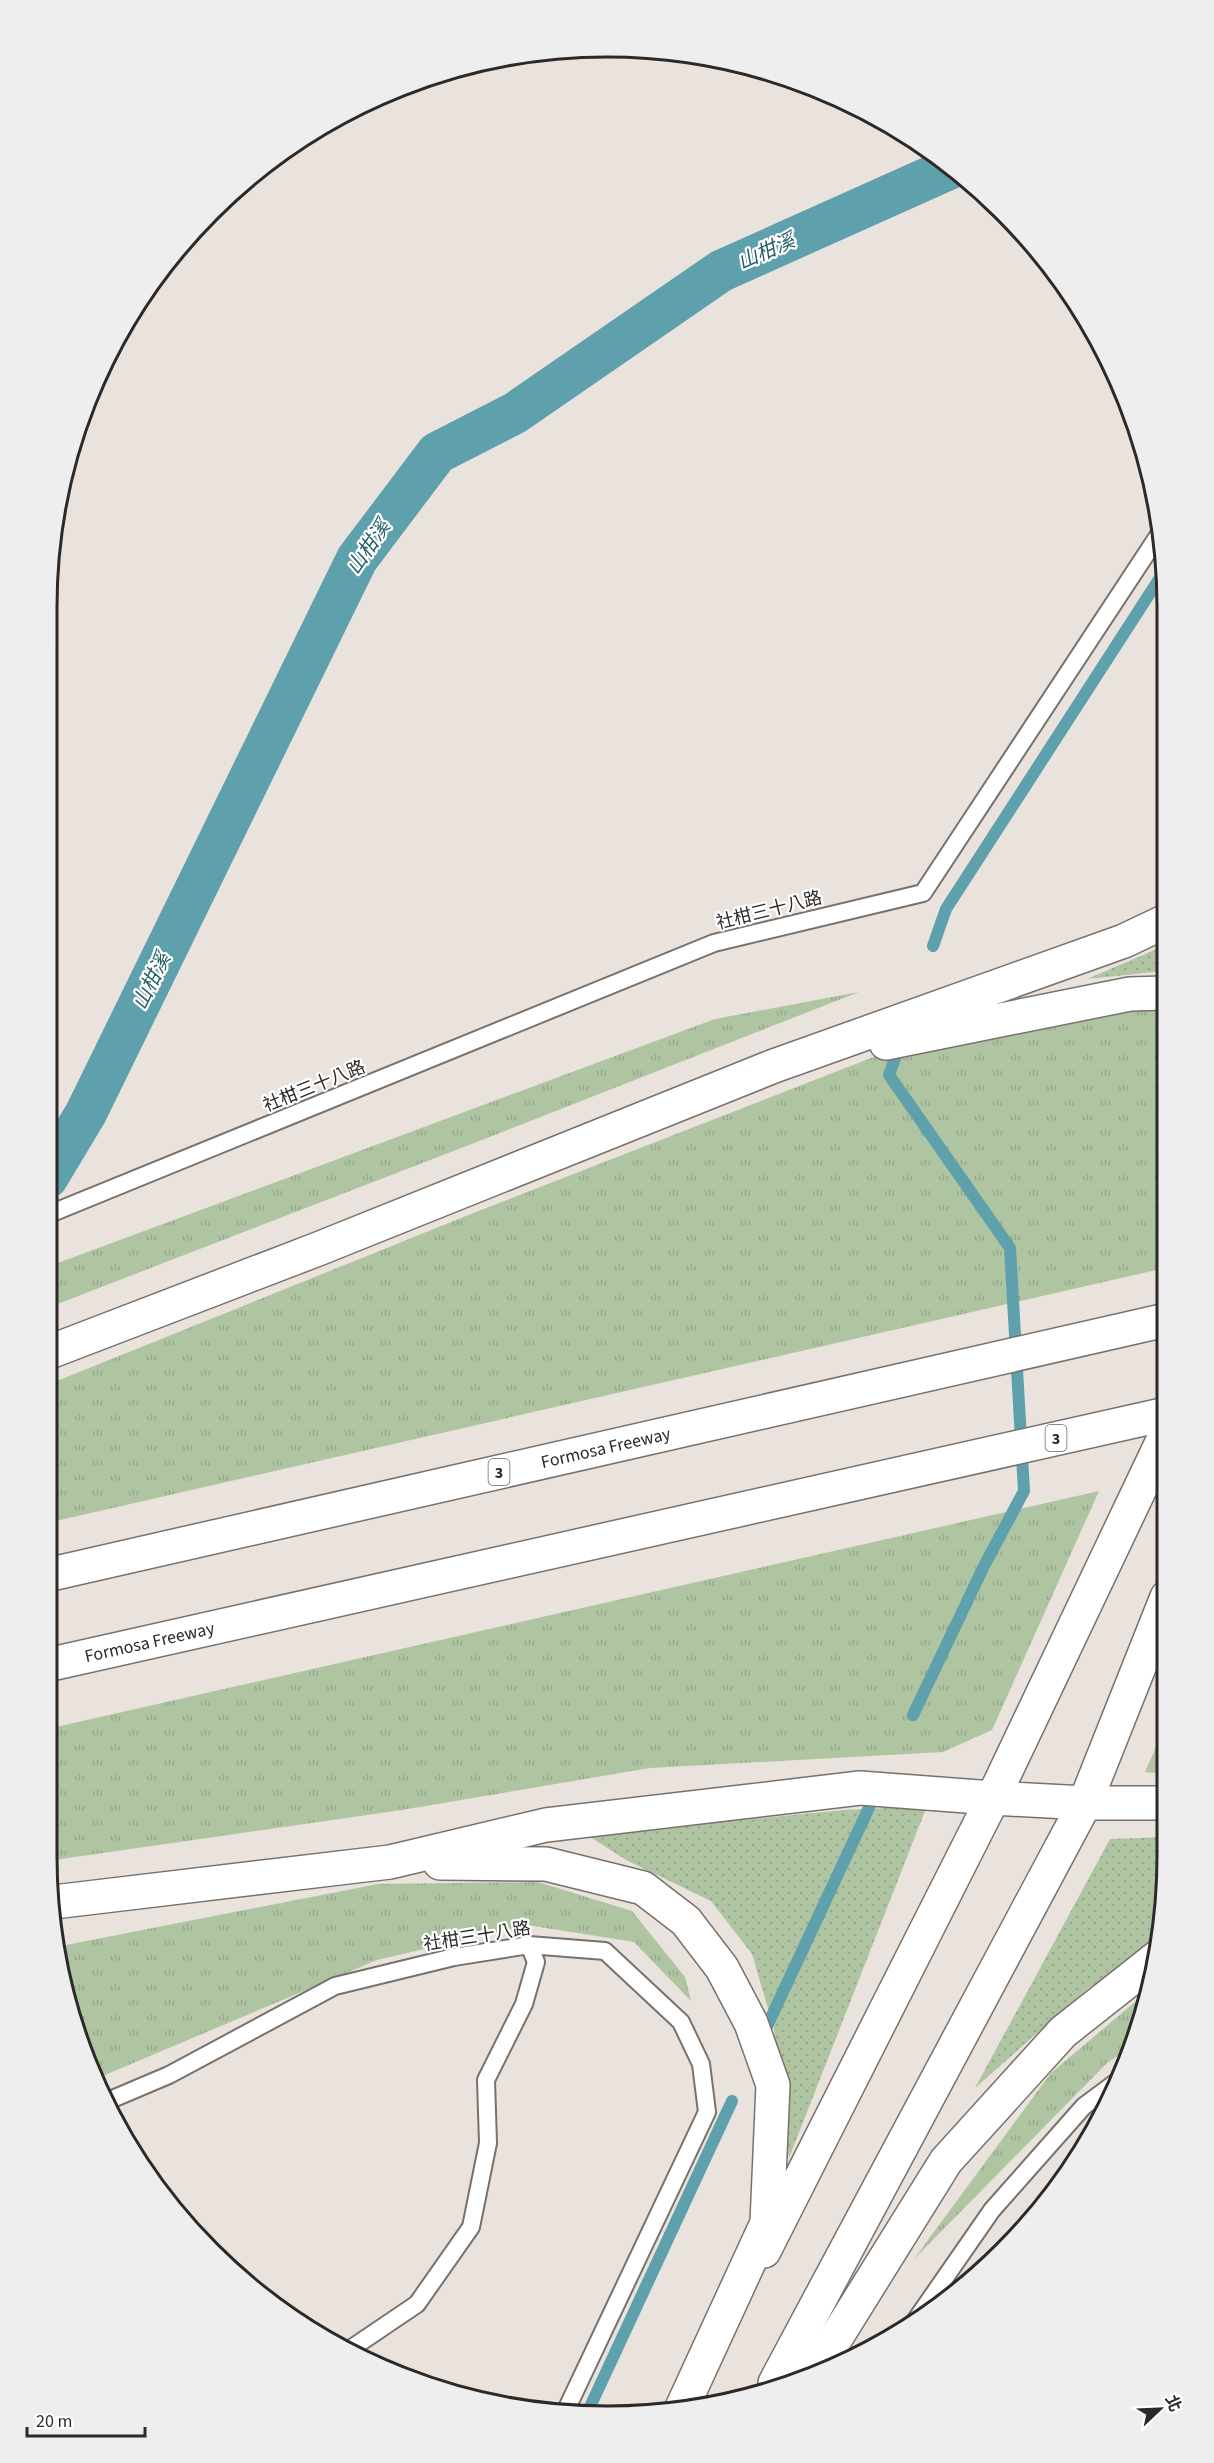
<svg xmlns="http://www.w3.org/2000/svg" width="1214" height="2463" font-family="'Source Sans 3','Noto Sans TC',sans-serif">
<defs>
<pattern id="grass-tufts" width="24" height="20" patternUnits="userSpaceOnUse" patternTransform="scale(1.5)"><rect width="24" height="20" fill="#afc5a2"/><path d="M3 7l-1-3M5 7V3M7 7l1-3M15 17l-1-3M17 17v-4M19 17l1-3" fill="none" stroke="#97a98c"/></pattern>
<pattern id="garden-dots" width="8" height="8" patternUnits="userSpaceOnUse" patternTransform="scale(1.5)"><rect width="8" height="8" fill="#afc5a2"/><path d="M2 2h.1M6 6h.1" fill="none" stroke="#97a98c" stroke-width="1.8" stroke-linecap="round"/></pattern>
</defs>
<rect width="100%" height="100%" fill="#eae2dd"/>
<path fill="url(#grass-tufts)" d="M859 992 482 1140 47 1308V1267L715 1019Z
M1164 1009 1165 1268 47 1523V1385L466 1216 889 1051 1099 1011Z
M1099 1491 992 1730 943 1752 650 1768 402 1810 47 1861V1729Z
M1167 1722V1774L1145 1772Z
M538 1882 632 1911 685 1977 691 2001 634 1942 527 1925 377 1960 98 2078 76 2036 61 1946 378 1884Z
M1149 1990 1132 2046 1107 2063 914 2259 1051 2073Z"/>
<path fill="url(#garden-dots)" d="M1164 946V971L1087 979Z
M927 1806 789 2158 774 2029 752 1954 711 1901 626 1860 587 1835 844 1810Z
M1167 1837 1159 1945 1087 1989 975 2088 1110 1839Z"/>
<g fill="none" stroke-linecap="round" stroke-linejoin="round">
<path stroke="#5ea0ac" stroke-width="12" d="M933 946 946 909 1163 573
M900 1044 889 1075 1010 1248 1024 1491 984 1566 913 1715
M762 2037 874 1797
M589 2409 732 2101"/>
<path stroke="#5ea0ac" stroke-width="42" d="M47 1178 86 1113 357 559 437 453 515 413 721 271 953 167"/>
<defs>
<path id="service" d="M47 1215 714 943 923 893 1162 530
M110 2100 169 2075 335 1986 454 1957 529 1945 605 1951 681 2022 701 2064 707 2112 567 2408
M915 2321 992 2210 1084 2106 1119 2080
M349 2350 417 2304 471 2227 488 2143 486 2080 524 2004 536 1962 529 1945"/>
<path id="secondary" d="M993 1798 1085 1803
M764 2251 993 1798 1166 1434
M775 2383 1085 1803 1167 1597"/>
<g id="motorway">
<path d="M886 1043 1130 994 1164 993"/>
<path d="M47 1353 318 1249 774 1066 1124 941 1164 922"/>
<path id="s1" d="M47 1575 1166 1320"/>
<path id="s2" d="M47 1665 1166 1414"/>
<path d="M1085 1803H1167"/>
<path d="M440 1863 546 1864 643 1888 686 1921 722 1968 751 2023 773 2085 767 2223 680 2412"/>
<path d="M54 1902 390 1862 546 1825 860 1788 993 1798"/>
<path d="M816 2370 946 2161 1063 2032 1158 1957"/>
</g>
</defs>
<use href="#service" stroke="#78716c" stroke-width="20"/>
<use href="#secondary" stroke="#78716c" stroke-width="36"/>
<use href="#motorway" stroke="#78716c" stroke-width="36"/>
<use href="#service" stroke="#fff" stroke-width="16"/>
<use href="#secondary" stroke="#fff" stroke-width="33"/>
<use href="#motorway" stroke="#fff" stroke-width="33"/>
</g>
<g text-anchor="middle" stroke-width="4.5" stroke-linejoin="round" paint-order="stroke">
<g fill="#fff" stroke="#6b6968" stroke-width="1.5">
<rect x="1045.5" y="1425" width="21" height="26" rx="4.5"/>
<rect x="488.5" y="1459" width="21" height="26" rx="4.5"/>
</g>
<g font-size="16" font-weight="bold" fill="#2c2927">
<text x="1056" y="1444">3</text>
<text x="499" y="1478">3</text>
</g>
<g font-size="18" fill="#2c2927" stroke="#fff">
<text transform="translate(769 910) rotate(-14)" y="6">社柑三十八路</text>
<text transform="translate(314 1086) rotate(-22)" y="6">社柑三十八路</text>
<text dy="6" stroke="none"><textPath href="#s1" startOffset="573">Formosa Freeway</textPath></text>
<text dy="6" stroke="none"><textPath href="#s2" startOffset="105">Formosa Freeway</textPath></text>
<text transform="translate(477 1936) rotate(-9)" y="6">社柑三十八路</text>
</g>
<g font-size="20" font-style="italic" fill="#275e68" stroke="#fff">
<text transform="translate(766 251) rotate(-24)" y="7">山柑溪</text>
<text transform="translate(368 547) rotate(-56)" y="7">山柑溪</text>
<text transform="translate(151 981) rotate(-64)" y="7">山柑溪</text>
</g>
</g>
<path d="M0 0H1214V2463H0ZM607 57H607A550 550 0 0 1 1157 607V1856A550 550 0 0 1 607 2406H607A550 550 0 0 1 57 1856V607A550 550 0 0 1 607 57Z" fill="#eee" fill-rule="evenodd"/>
<path fill="none" stroke="#2c2927" stroke-width="3" d="M607 57H607A550 550 0 0 1 1157 607V1856A550 550 0 0 1 607 2406H607A550 550 0 0 1 57 1856V607A550 550 0 0 1 607 57Z"/>
<g transform="translate(1160 2409) rotate(67)" stroke="#ffffff" stroke-width="4.5" paint-order="stroke">
<path d="M0-4.5L10 22L0 15L-10 22Z" fill="#2c2927"/>
<text y="-9" font-size="16" font-weight="bold" text-anchor="middle" fill="#2c2927">北</text>
</g>
<path d="M27 2427v9h118v-9" fill="none" stroke="#2c2927" stroke-width="3"/>
<text x="36" y="2427" font-size="18" fill="#2c2927" stroke="#ffffff" stroke-width="4.5" paint-order="stroke">20 m</text>
</svg>
